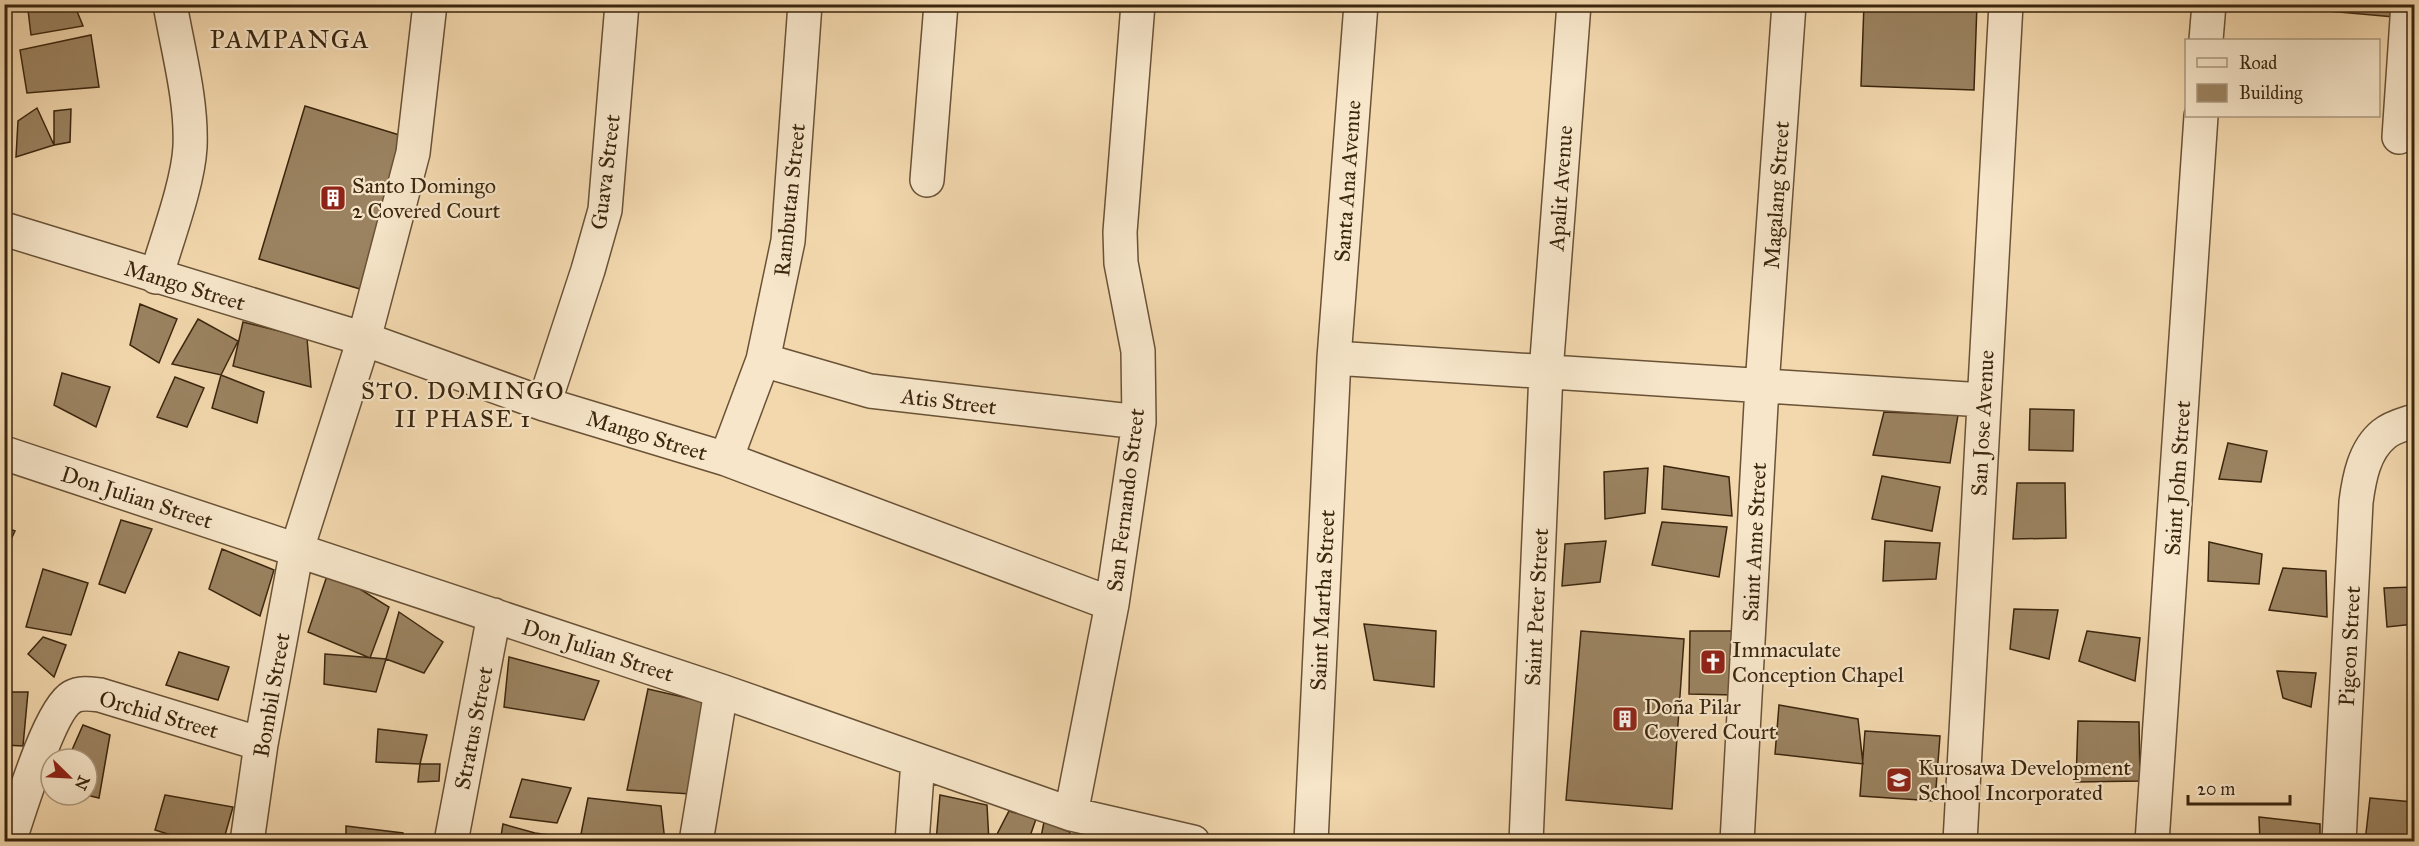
<svg xmlns="http://www.w3.org/2000/svg" width="2419" height="846" font-family="'IM FELL Great Primer',serif">
<rect width="100%" height="100%" fill="#f3d8ae"/>
<filter id="stains"><feTurbulence type="fractalNoise" baseFrequency=".00333" numOctaves="4"/><feColorMatrix values="0 0 0 0 .2 0 0 0 0 .09 0 0 0 0 .02 0 0 0 .5 -.17"/></filter>
<radialGradient id="worn" r=".72"><stop offset=".6" stop-color="#630" stop-opacity="0"/><stop offset="1" stop-color="#630" stop-opacity=".3"/></radialGradient>
<path fill="#9b8361" stroke="#3b260e" stroke-width="1.5" d="M41 4H74L83 26 31 35 28 10Z
M1864 4H1977L1974 90 1861 86Z
M2328 4H2396L2394 17 2328 11Z
M91 35 99 87 27 93 20 50Z
M305 106 406 137 360 289 259 259Z
M37 108 54 145 16 157 18 121Z
M71 109 70 142 54 145V111Z
M140 304 177 319 159 363 130 345Z
M4 319 10 321 4 346Z
M198 319 238 341 221 375 172 364Z
M243 322 307 338 311 387 233 366Z
M62 373 110 387 96 427 54 405Z
M221 375 264 392 257 423 212 408Z
M175 377 204 388 187 427 157 417Z
M2030 409 2074 410 2073 451 2029 450Z
M1884 412 1958 415 1950 463 1873 455Z
M2228 443 2267 451 2261 482 2219 479Z
M1664 466 1729 477 1732 516 1662 509Z
M1648 468 1645 513 1605 519 1604 472Z
M1882 476 1940 487 1932 531 1872 519Z
M2017 483H2065L2066 538 2013 539Z
M121 520 152 529 125 593 99 584Z
M1662 522 1727 527 1719 577 1652 565Z
M4 527 15 531 4 554Z
M1606 541 1600 582 1562 586 1565 544Z
M1885 541 1940 543 1936 579 1883 581Z
M2209 542 2262 554 2259 584 2208 581Z
M222 549 274 570 260 616 209 589Z
M2283 568 2326 571 2327 617 2269 610Z
M43 569 88 583 71 635 26 627Z
M329 570 389 607 370 658 308 632Z
M2414 587V624L2387 627 2384 588Z
M2014 609 2058 610 2049 659 2010 649Z
M399 612 443 642 424 673 386 659Z
M1364 624 1436 631 1434 687 1374 680Z
M1581 631 1684 639 1672 809 1566 800Z
M1690 631H1736L1735 695 1689 694Z
M2087 631 2140 638 2135 681 2079 661Z
M43 637 66 645 54 677 28 654Z
M179 652 229 667 218 700 166 685Z
M325 654 386 659 376 692 324 684Z
M509 657 599 681 584 720 504 707Z
M2277 671 2316 673 2311 707 2283 698Z
M648 689 705 702 691 794 627 790Z
M4 692H28L23 746 4 745Z
M1779 705 1858 719 1863 764 1775 754Z
M2078 721 2139 722 2140 781 2076 782Z
M83 725 110 735 99 798 86 795 87 759H68Z
M378 729 427 735 420 764 376 762Z
M1865 731 1940 736 1935 801 1860 796Z
M420 764H440L439 781 418 782Z
M522 779 571 788 557 823 510 817Z
M165 795 233 807 223 842H193L155 830Z
M940 795 987 805 989 842H936Z
M588 798 661 806 665 842H639L581 834Z
M2370 798 2413 802 2408 842H2365Z
M1009 811 1036 819 1028 842H993Z
M2259 817 2320 824V842H2260Z
M1044 822 1070 832 1069 842H1040Z
M503 824 535 833 571 838 570 842H500Z
M346 826 403 833 404 842H346Z"/>
<g fill="none" stroke-linecap="round" stroke-linejoin="round">
<defs>
<path id="minor" d="M2206 40 2209 4
M2399 137 2408 4
M927 180 941 4
M4 229 364 339 544 404 726 459 1112 604
M156 277C167 239 188 184 190 147 192 100 178 51 170 4
M1334 358 1983 400
M763 360 870 391 1139 422
M544 404 588 270 605 210 622 4
M4 453 721 691 1071 814 1193 842
M726 459 763 360 788 241 805 4
M1071 814 1112 604 1139 422 1138 351 1121 263 1120 232 1138 4
M9 842C19 813 49 710 72 697 81 692 91 694 100 695L261 744
M247 842 261 744 297 549 364 339 413 153 430 4
M451 842 494 615
M696 842 721 691
M912 842 918 761
M1311 842 1334 358 1361 4
M1526 842 1546 372 1574 4
M1737 842 1762 386 1789 4
M1960 842 2006 4
M2152 842 2201 116
M2339 842 2356 502C2359 479 2364 450 2384 434 2392 427 2405 424 2414 421"/>
</defs>
<use href="#minor" stroke="#695236" stroke-width="36"/>
<use href="#minor" stroke="#f7e6ca" stroke-width="33"/>
</g>
<defs>
<symbol id="building-square" viewBox="-11 -11 22 22"><rect x="-9" y="-9" width="18" height="18" rx="4" fill="#8f2418" stroke="#f7e6ca"/><path d="M-4-6H4V6H1V3H-1V6H-4ZM-2.5-4.3h1.7v1.8h-1.7ZM.8-4.3h1.7v1.8H.8ZM-2.5-1h1.7V.8h-1.7ZM.8-1h1.7V.8H.8Z" fill="#fff"/></symbol>
<symbol id="church-square" viewBox="-11 -11 22 22"><rect x="-9" y="-9" width="18" height="18" rx="4" fill="#8f2418" stroke="#f7e6ca"/><path d="M-1.2-6h2.4v3.5h3.3v2.4h-3.3V6h-2.4V-.1h-3.3v-2.4h3.3Z" fill="#fff"/></symbol>
<symbol id="school-square" viewBox="-11 -11 22 22"><rect x="-9" y="-9" width="18" height="18" rx="4" fill="#8f2418" stroke="#f7e6ca"/><path d="M0-5L7-2L0 1L-7-2ZM-4 1L0 2.5L4 1V4Q0 6-4 4Z" fill="#fff"/></symbol>
</defs>
<g fill-rule="evenodd">
<use href="#building-square" x="318" y="183" width="30" height="30"/>
<use href="#church-square" x="1698" y="647" width="30" height="30"/>
<use href="#building-square" x="1610" y="704" width="30" height="30"/>
<use href="#school-square" x="1884" y="765" width="30" height="30"/>
</g>
<g text-anchor="middle" stroke-width="4.5" stroke-linejoin="round" paint-order="stroke">
<g font-size="22" fill="#3b260e" stroke="#f7e6ca">
<text transform="translate(605 172) rotate(-83)" y="8">Guava Street</text>
<text transform="translate(1347 181) rotate(-86)" y="8">Santa Ana Avenue</text>
<text transform="translate(1560 188) rotate(-86)" y="8">Apalit Avenue</text>
<text transform="translate(1776 195) rotate(-86)" y="8">Magalang Street</text>
<text transform="translate(789 200) rotate(-84)" y="8">Rambutan Street</text>
<text transform="translate(185 285) rotate(17)" y="8">Mango Street</text>
<text transform="translate(949 401) rotate(7)" y="8">Atis Street</text>
<text transform="translate(1982 423) rotate(-87)" y="8">San Jose Avenue</text>
<text transform="translate(647 435) rotate(17)" y="8">Mango Street</text>
<text transform="translate(2177 478) rotate(-86)" y="8">Saint John Street</text>
<text transform="translate(137 497) rotate(18)" y="8">Don Julian Street</text>
<text transform="translate(1125 500) rotate(-83)" y="8">San Fernando Street</text>
<text transform="translate(1754 542) rotate(-87)" y="8">Saint Anne Street</text>
<text transform="translate(1322 600) rotate(-87)" y="8">Saint Martha Street</text>
<text transform="translate(1536 607) rotate(-87)" y="8">Saint Peter Street</text>
<text transform="translate(2349 646) rotate(-87)" y="8">Pigeon Street</text>
<text transform="translate(598 650) rotate(18)" y="8">Don Julian Street</text>
<text transform="translate(271 695) rotate(-80)" y="8">Bombil Street</text>
<text transform="translate(159 714) rotate(16)" y="8">Orchid Street</text>
<text transform="translate(473 728) rotate(-79)" y="8">Stratus Street</text>
</g>
<g font-size="22" fill="#3b260e" stroke="#f7e6ca" text-anchor="start">
<text x="352" y="193">Santo Domingo<tspan x="352" dy="25">2 Covered Court</tspan></text>
<text x="1732" y="657">Immaculate<tspan x="1732" dy="25">Conception Chapel</tspan></text>
<text x="1644" y="714">Doña Pilar<tspan x="1644" dy="25">Covered Court</tspan></text>
<text x="1918" y="775">Kurosawa Development<tspan x="1918" dy="25">School Incorporated</tspan></text>
</g>
<g font-size="24" letter-spacing="1.5" fill="#3b260e" stroke="#f7e6ca">
<text x="463" y="399">STO. DOMINGO<tspan x="463" dy="28">II PHASE 1</tspan></text>
</g>
<g font-size="26" letter-spacing="1.5" fill="#3b260e" stroke="#f7e6ca">
<text x="290" y="48">PAMPANGA</text>
</g>
</g>
<rect width="2419" height="846" fill="none" stroke="#f3d8ae" stroke-width="24"/>
<rect x="6" y="6" width="2407" height="834" fill="none" stroke="#3b260e" stroke-width="3"/>
<rect x="12" y="12" width="2395" height="822" fill="none" stroke="#3b260e" stroke-width="1.5"/>
<rect x="2185" y="39" width="195" height="78" fill="#f7e6ca" stroke="#ac997f" stroke-width="1.5"/>
<rect x="2197" y="58" width="30" height="9" fill="#f7e6ca" stroke="#ac997f" stroke-width="1.5"/>
<text x="2239" y="69" font-size="18" fill="#3b260e">Road</text>
<rect x="2197" y="84" width="30" height="18" fill="#9b8361" stroke="#ac997f" stroke-width="1.5"/>
<text x="2239" y="99" font-size="18" fill="#3b260e">Building</text>
<g transform="translate(69 777) rotate(114)"><circle r="28" fill="#f7e6ca" stroke="#ac997f" stroke-width="1.5"/>
<path d="M0-4.5L10 22L0 15L-10 22Z" fill="#8f2418"/>
<text y="-9" font-size="16" font-weight="bold" text-anchor="middle" fill="#3b260e">N</text>
</g>
<path d="M2188 795v9h102v-9" fill="none" stroke="#3b260e" stroke-width="3"/>
<text x="2197" y="795" font-size="18" fill="#3b260e" stroke="#f7e6ca" stroke-width="4.5" paint-order="stroke">20 m</text>
<rect width="100%" height="100%" filter="url(#stains)"/>
<rect width="100%" height="100%" fill="url(#worn)"/>
</svg>
